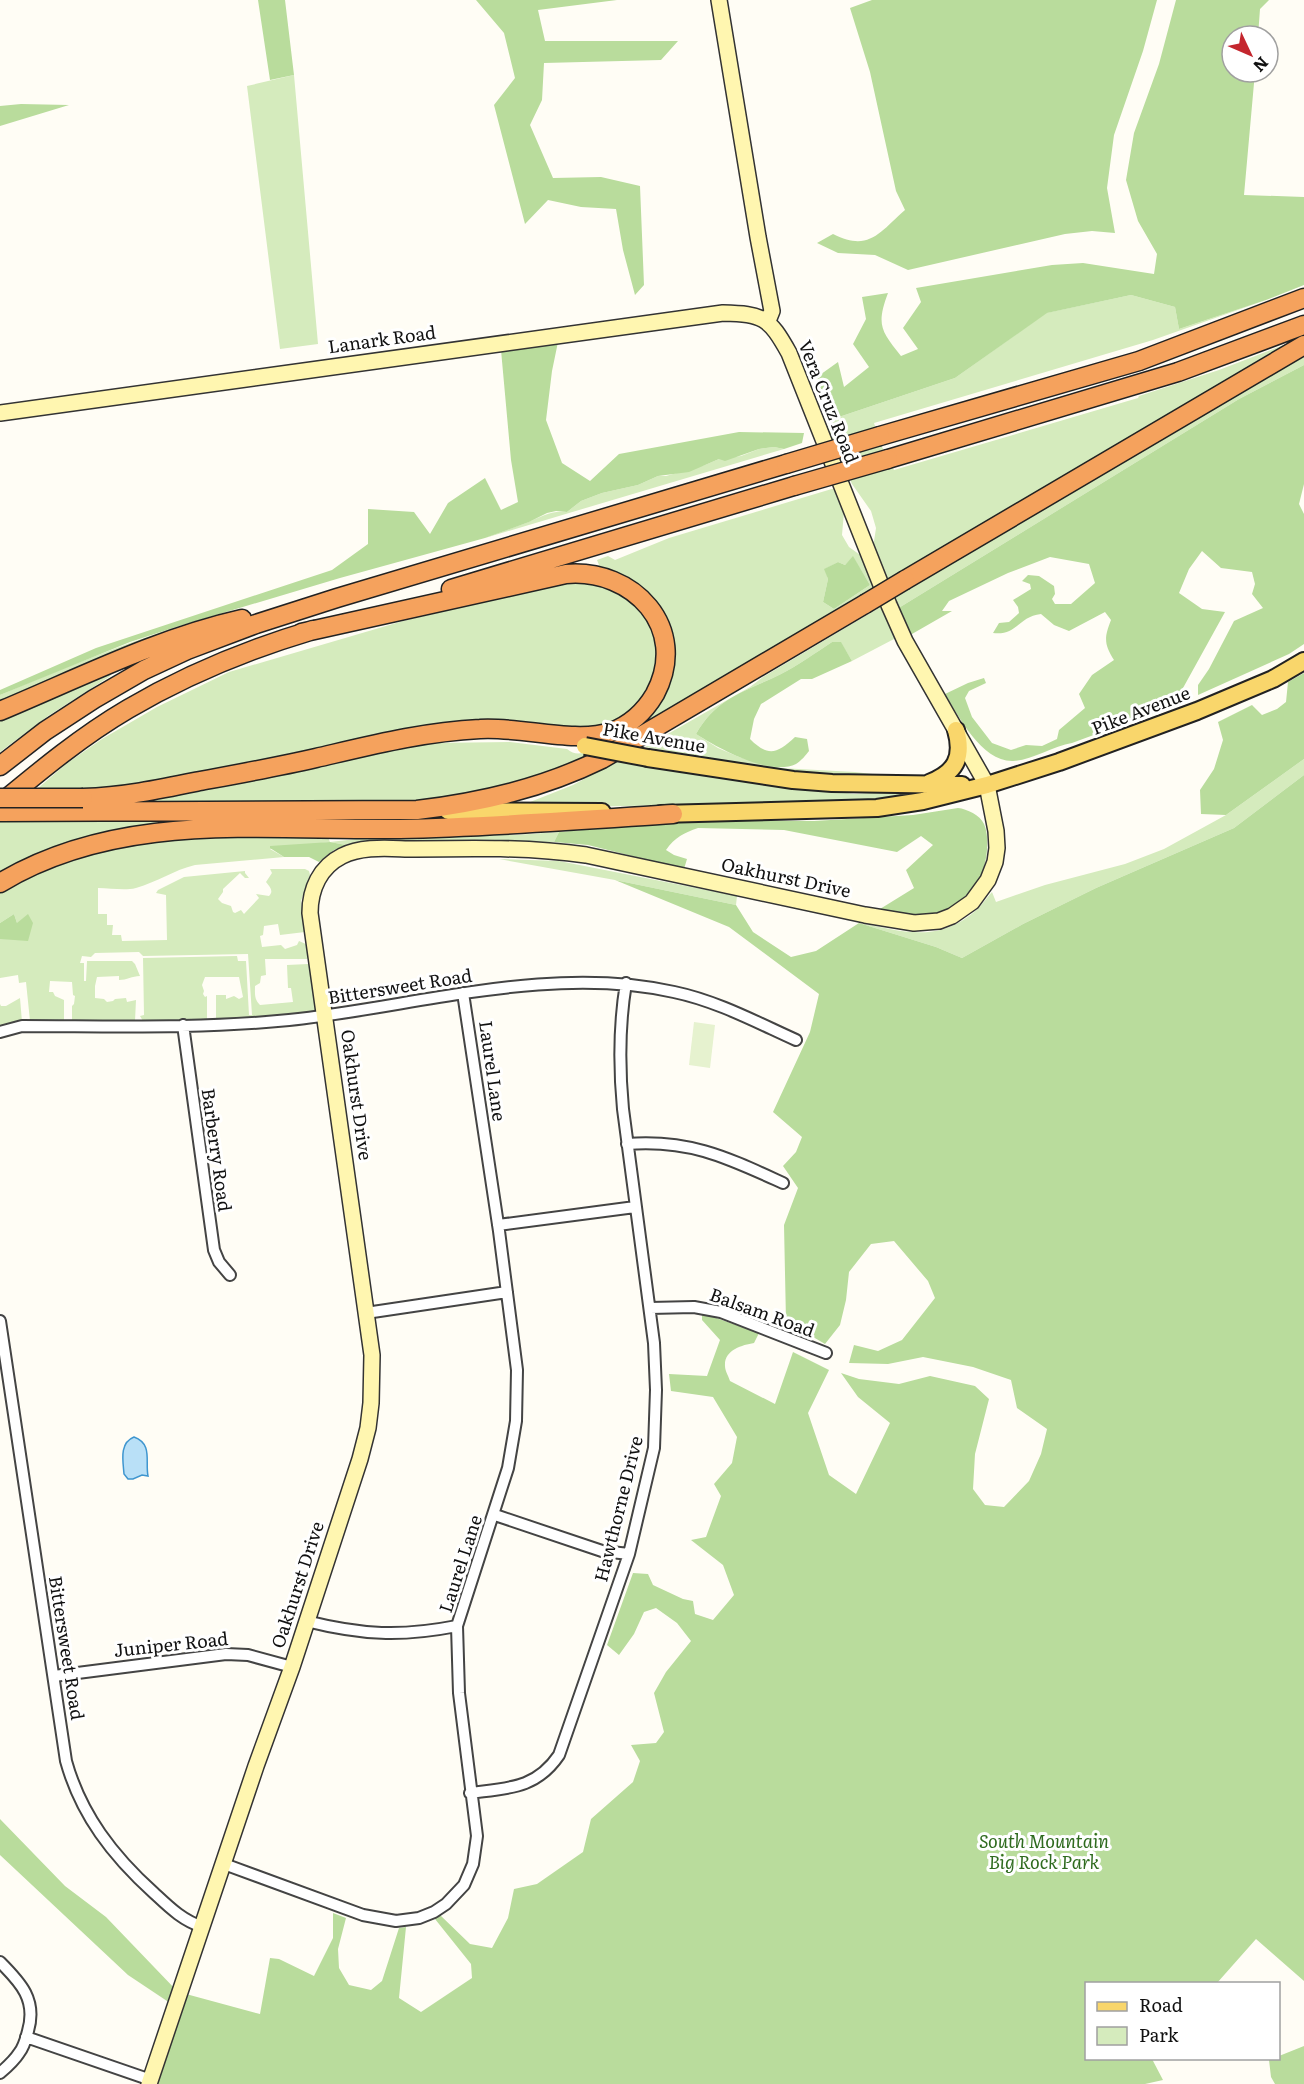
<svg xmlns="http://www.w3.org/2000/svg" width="1304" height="2084" font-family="Literata,serif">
<rect width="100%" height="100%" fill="#fffdf5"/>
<path fill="#d5ebbd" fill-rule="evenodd" d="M294 75 318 344 280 349 247 86Z
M1131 295 1175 307 1179 329 1266 300 1153 340 874 423 882 447 894 470 1138 398 1139 396 1219 370 1289 343 1290 345 889 580 896 596 1275 371 1304 356V365L1239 399 897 609 873 548 876 528 871 511 852 484 830 435 827 427 830 420 955 378 1046 313Z
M774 447 784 449 485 538C499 533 512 528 526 523 541 517 550 510 567 512L581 501 602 493 638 485 658 476H666L705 465 719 459 741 456 759 449Z
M835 488 844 512 842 535 849 547 863 557 896 636 894 639 852 661 841 643 832 642C815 653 799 665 781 674 745 692 717 697 696 734L718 748 739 757 780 768 855 772 898 777H921L938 773 949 762 953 743C955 756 950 768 938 774 922 783 898 779 880 779 801 776 723 760 645 747L750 687 763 677 877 609 869 591 840 612 769 654 587 759 526 784 469 797 426 802 121 804 127 801 174 795 387 750 434 743 510 742 567 749C580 760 592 748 604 742 624 730 645 723 659 702 684 663 672 610 634 583 623 575 610 571 596 568L599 565 597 560 608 556 615 560 669 538ZM853 557 870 585 834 609 823 602 828 579 825 569 838 562 845 565Z
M572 581 617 587 647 613 659 646 656 677 638 707 616 722 584 729 397 731 154 782 83 789H48L27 806 191 821 133 828 0 876V821L66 764 102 739 157 707 229 672 403 621Z
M176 627 0 701V695C58 670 116 647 176 627Z
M108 672 111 675 109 677 48 716 0 752V719Z
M1304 759V775L1234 828 1096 888 1023 924 962 958 936 947 859 923C898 930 933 943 969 916 978 910 985 900 992 892L996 902 1045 885 1125 864 1164 849 1226 815Z
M620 760 854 794 914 790 913 796 878 801 576 807 520 806 573 785Z
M559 832 554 842 364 841 346 845 330 842 270 849 284 857 195 865C174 870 157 882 136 888 124 891 111 888 98 888V914H107V925H113L112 935H121L122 941 167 940 166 895 156 893 158 890 184 877 245 871V873L249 878H245L240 873 223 889V892L218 899 222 903 231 906 233 912 235 913 241 910 244 914 259 898 256 894 269 896C274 891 270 887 266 882L272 873 270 869H305L309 871 310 875 301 901 305 932 280 935 278 924 264 926 263 935 260 936 262 947 281 945 285 949 297 945 299 941 308 945 310 956 307 959H265L266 975 261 976 260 983 255 986C255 994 254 999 260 1005L293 1002 291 988H288L287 965 308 964 312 966 317 1006 316 1010 311 1012 219 1020 216 1018V995H226V999L234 996 239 999 243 997 239 977H205L202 985 204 991 203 994 205 997 207 996V1019L205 1021H143L140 1016 144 1015 143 958 237 956 238 961H246L249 1015H252L248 954 143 956 139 952 95 953 91 957 82 956 80 963H84V981H86L87 961H132L135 964 140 976C132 976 127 980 119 980V976L97 977 95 986V998L104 999 107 1002 113 1001 115 999 126 998 127 1002 136 1000 135 1021H72V1006L74 1004 75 996 73 995 72 982 50 981 49 992H53L55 996 64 1000V1021H30L26 982 19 983 18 975 0 978V939L17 923 14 914 0 923V892L64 860 154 838 327 835 330 842 374 837 515 835Z
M499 859 559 861 737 896 736 905 615 880Z
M20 998 22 1022 0 1026V1004L1 1006H6Z"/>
<path fill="#b9dc9c" d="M258 0H285L294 75 270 80Z
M476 0H617L538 10 545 41H678L661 60 544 63 542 100 530 125 553 178 601 177 640 186 644 285 635 295 623 250 616 209 581 207 548 200 525 224 494 105 515 78 504 33Z
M872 0H1157L1143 51 1114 135 1107 188 1115 233 1092 231 1065 234 908 270 875 255 838 253 817 243 833 234C869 252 879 233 905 210L896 191 870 72 850 8Z
M1176 0H1269L1260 9 1258 36H1232V72H1255L1244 195 1304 197V285L1266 300 1179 329 1175 307 1131 295 1047 313 955 378 830 420 829 412 817 377 838 362 844 387 869 367 853 344 866 319 862 297 888 293C876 325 881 331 901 356L918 349 903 328 921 302 916 288 1052 265 1083 263 1154 274 1157 254 1138 221 1126 180 1134 133 1159 64Z
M21 104 69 105 0 126V106Z
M558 342 552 371 546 420 562 463 590 481 619 454 739 432 804 433 802 443 784 449 774 447 759 449 725 461 719 459 689 472 658 476 638 485 602 493 581 501 567 512 556 511 547 513 529 522 485 538 340 578 176 627 130 642 0 695V690L96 648 332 570 368 544V509L414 512 430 534 448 503 485 478 501 510 518 502 511 460 501 350Z
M1304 365V484L1299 504 1304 514V644L1289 654 1198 695V685L1209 669 1234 621 1263 608 1252 594 1255 584 1252 572 1221 568 1202 551 1189 569 1179 593 1202 609 1225 612 1183 688V702L1072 743C1053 746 1030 761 1013 761 982 762 959 717 945 694L968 683 984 678 986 683 969 691 965 698 972 717 992 743 1011 750 1026 745 1042 746 1057 739 1059 730 1085 708 1079 694 1092 675 1114 660C1104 644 1104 638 1111 620L1105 612 1069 631 1054 625 1041 614C1019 616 1017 636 993 633L999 623 1009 622 1019 613 1018 607 1013 600 1031 589 1030 584 1022 581 1028 575 1039 576 1054 586 1055 594 1052 599 1055 604H1071L1095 583 1089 564 1050 557 1008 573 949 601 942 611H952L912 634H908L897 609 1239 399Z
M853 556 870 585 834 609 823 602 828 579 824 569 838 562 845 565Z
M832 642H841L852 661 812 679H801L761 704 754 719 750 739C768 757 777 754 795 737L807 739 809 751C806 755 801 761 796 764 770 777 718 748 696 734 717 697 745 692 781 674 799 665 815 653 832 642Z
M1304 673V759L1226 815 1201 814 1200 790 1214 769 1223 740 1218 722 1252 705 1262 715 1277 709 1286 702 1288 682Z
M1304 775V1981L1256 1939 1217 1983 1086 1984V2058L1152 2059 1163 2080 1145 2084H157L186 1994 260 2014 270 1958 279 1959 314 1976 333 1938V1913L346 1918 338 1949 339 1968 349 1985 371 1990 382 1981 399 1928 406 1927 399 1998 421 2012 472 1978 471 1964 435 1919 440 1915 470 1944 492 1948 508 1918 514 1889 537 1884 583 1852 591 1819 633 1782 640 1761 631 1745 656 1743 664 1732 654 1693 666 1672 691 1641 677 1623 656 1608 644 1612 634 1634 619 1655 607 1645 633 1573 648 1574 653 1585 683 1599 693 1601 695 1614 713 1620 734 1595 723 1565 691 1540 706 1537 721 1496 714 1484 732 1463 737 1437 713 1397 671 1391 669 1374 707 1376 720 1340 702 1320V1313L759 1333 754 1343C742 1345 724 1350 725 1366 725 1371 729 1377 730 1381L775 1404 793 1352 829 1370 808 1413 829 1475 856 1494 890 1423 858 1397 841 1373 859 1379 899 1384 930 1376 975 1386 989 1399 975 1454 973 1489 985 1505 1004 1507 1029 1481 1041 1454 1047 1429 1017 1408 1011 1380 973 1367 923 1357 888 1364 849 1363 854 1345 878 1351 902 1340 935 1298 928 1281 894 1241 871 1244 849 1272 846 1300 840 1325 825 1344 786 1321 784 1225 798 1188 783 1166 796 1152 802 1137 773 1112 810 1032 819 994 729 927 615 880 736 905 753 932 791 957 816 951 859 923 936 947 962 958 1023 924 1096 888 1234 828Z
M958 808C967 809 980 815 984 824 991 839 986 871 977 883 967 897 948 912 932 915 916 919 896 912 880 909L914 888 906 870 933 845 921 836 897 852 784 830 698 828C684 833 675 837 666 850L674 855 687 859 684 869 588 845 554 842 559 832 702 820 814 821 913 815Z
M330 842 346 845 334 850 319 862 309 857H284L270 848V846Z
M14 914 17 923 28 914 33 923 28 941 0 939V923Z
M0 1819 65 1886 106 1917 178 1992 170 2003 128 1975 0 1855Z
M1304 2046V2084H1275L1271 2077 1269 2060 1278 2058 1279 2056Z"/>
<path fill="#e6f2cf" d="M694 1022 715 1025 710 1068 689 1065Z"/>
<path fill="#b9e0f7" stroke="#3f96cf" stroke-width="1.5" d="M134 1437C153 1444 145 1461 148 1476L142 1475 133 1479H128L124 1474C123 1461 119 1443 134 1437Z"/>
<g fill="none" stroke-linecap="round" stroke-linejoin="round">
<defs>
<path id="street" d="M183 1025 214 1250 219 1262 230 1275
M0 1032 22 1026C110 1026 200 1029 289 1020 414 1007 549 964 674 992 717 1001 756 1022 796 1040
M627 1144C690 1139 728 1158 783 1183
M498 1225 635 1207
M650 1308 694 1307 721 1312 826 1353
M366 1313 507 1292
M0 1321 66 1761C81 1815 113 1856 154 1893 169 1907 183 1921 203 1927
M495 1515 602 1551 629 1554
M306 1621C362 1635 401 1637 457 1626
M54 1676 226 1654 248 1655 292 1667
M470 1793C508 1788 536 1789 559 1755L629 1554 654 1448 656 1390 654 1343 623 1109C619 1067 619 1025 626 983
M224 1864 363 1915 396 1921 419 1918 434 1912 446 1904 464 1885 473 1864 477 1836 459 1693 457 1626 508 1468 516 1421 517 1370 499 1231 463 993
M0 1962C21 1983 37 2000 28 2031 26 2039 24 2047 19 2053 14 2061 7 2067 0 2073
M26 2037 151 2080"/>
<path id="secondary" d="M719 0 758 237 772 311 768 321
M0 413 723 313C763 314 769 317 789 353L889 605 905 641 987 785 996 831 997 848 995 862 988 880 972 902 952 916 939 921 914 923 865 915 586 855C529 847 472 848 415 849 392 849 364 845 342 856 320 867 310 889 310 913L372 1355 371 1403 368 1428 360 1459 292 1667 256 1766 149 2084"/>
<path id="primary" d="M648 758 793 780 832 783 962 785
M929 783C955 773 964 758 956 730
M448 811 602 812
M661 814 877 808 923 801 987 785 1059 762 1197 711 1273 679 1304 661"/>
<path id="highway" d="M880 436 1139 361 1304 298
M888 459 1178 372 1304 325
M905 580 1304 345
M451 589 794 486
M0 711C79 678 158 638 242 619
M0 766 45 731 94 699 144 670 187 650 256 624 337 598 786 464
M83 798C123 797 161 789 200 781 238 774 277 767 316 758 372 745 422 732 480 729 520 726 575 744 611 732 630 725 645 711 655 694 690 628 633 568 566 574L301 633
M0 804C41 770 82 736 128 709 186 675 249 649 313 630
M0 812 417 810C482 802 543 788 602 759L865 604
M0 883C121 810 266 831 400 829 492 827 583 820 673 814"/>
</defs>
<use href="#street" stroke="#444" stroke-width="14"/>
<use href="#secondary" stroke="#333" stroke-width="18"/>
<use href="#primary" stroke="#222" stroke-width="20"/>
<use href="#highway" stroke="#222" stroke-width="21"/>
<use href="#street" stroke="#fff" stroke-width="10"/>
<use href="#secondary" stroke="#fff6b0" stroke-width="15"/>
<use href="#primary" stroke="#f9d66b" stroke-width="16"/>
<use href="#highway" stroke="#f5a25d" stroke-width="18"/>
<defs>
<path id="primary-bridge" d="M585 746 648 758"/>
<path id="highway-bridge" d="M786 464 880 436
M794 486 888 459
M865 604 905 580
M0 798H83"/>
</defs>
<use href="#primary-bridge" stroke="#222" stroke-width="20" stroke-linecap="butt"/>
<use href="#highway-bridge" stroke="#222" stroke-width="21" stroke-linecap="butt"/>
<use href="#primary-bridge" stroke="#f9d66b" stroke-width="16"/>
<use href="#highway-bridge" stroke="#f5a25d" stroke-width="18"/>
</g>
<g text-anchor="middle" stroke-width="6" stroke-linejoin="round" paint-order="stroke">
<g font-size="18" fill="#111" stroke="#fff">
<text transform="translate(382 340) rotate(-8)" y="6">Lanark Road</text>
<text transform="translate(828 402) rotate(68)" y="6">Vera Cruz Road</text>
<text transform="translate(1141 711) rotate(-21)" y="6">Pike Avenue</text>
<text transform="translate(654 738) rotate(10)" y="6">Pike Avenue</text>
<text transform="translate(786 878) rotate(12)" y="6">Oakhurst Drive</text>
<text transform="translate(400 987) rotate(-9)" y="6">Bittersweet Road</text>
<text transform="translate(492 1071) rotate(82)" y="6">Laurel Lane</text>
<text transform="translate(356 1095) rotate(82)" y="6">Oakhurst Drive</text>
<text transform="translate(216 1150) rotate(82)" y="6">Barberry Road</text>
<text transform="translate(762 1313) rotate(20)" y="6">Balsam Road</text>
<text transform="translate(619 1509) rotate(-76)" y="6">Hawthorne Drive</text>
<text transform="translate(461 1564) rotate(-72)" y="6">Laurel Lane</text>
<text transform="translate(298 1585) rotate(-72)" y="6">Oakhurst Drive</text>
<text transform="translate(171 1645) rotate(-6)" y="6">Juniper Road</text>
<text transform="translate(66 1648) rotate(81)" y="6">Bittersweet Road</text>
</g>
<g font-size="18" font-style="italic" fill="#2f6b1f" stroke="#fff">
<text x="1044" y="1848">South Mountain<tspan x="1044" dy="21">Big Rock Park</tspan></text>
</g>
</g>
<rect x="1085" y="1982" width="195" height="78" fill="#ffffff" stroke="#a0a0a0" stroke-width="1.5"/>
<rect x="1097" y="2002" width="30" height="9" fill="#f9d66b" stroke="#a0a0a0" stroke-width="1.5"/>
<text x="1139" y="2012" font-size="18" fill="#111111">Road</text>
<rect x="1097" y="2027" width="30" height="18" fill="#d5ebbd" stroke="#a0a0a0" stroke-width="1.5"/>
<text x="1139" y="2042" font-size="18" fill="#111111">Park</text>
<g transform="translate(1250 54) rotate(134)"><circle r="28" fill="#ffffff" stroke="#a0a0a0" stroke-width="1.5"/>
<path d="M0-4.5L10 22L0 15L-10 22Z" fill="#c4262e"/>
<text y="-9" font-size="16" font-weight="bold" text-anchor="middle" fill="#111111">N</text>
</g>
</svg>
